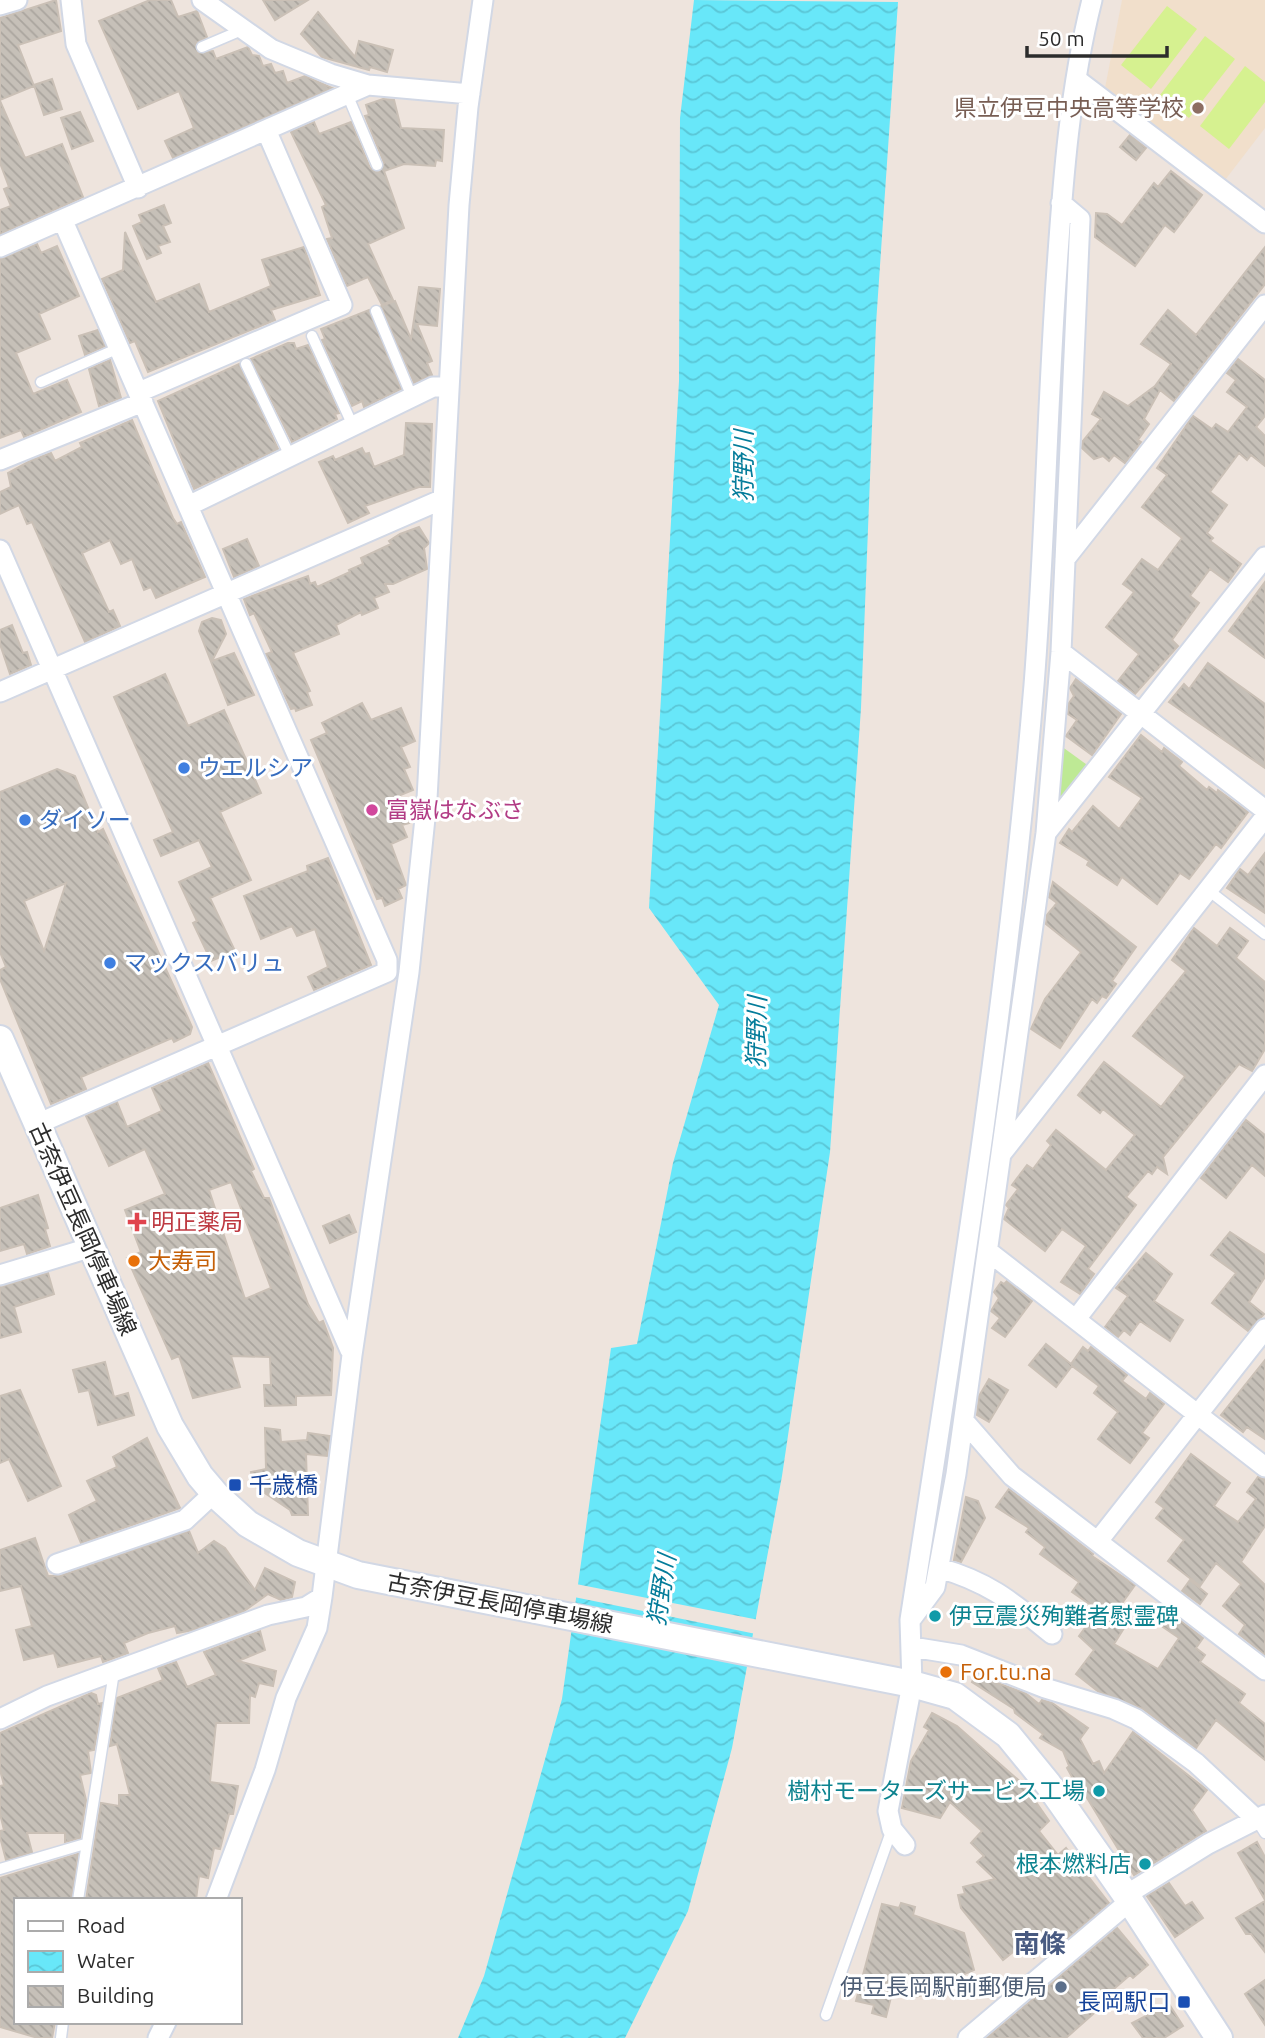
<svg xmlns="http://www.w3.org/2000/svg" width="1265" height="2038" font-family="Ubuntu,'Noto Sans JP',sans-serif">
<defs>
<pattern id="water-waves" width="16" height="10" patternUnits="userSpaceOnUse" patternTransform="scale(1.75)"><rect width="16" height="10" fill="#68e7f9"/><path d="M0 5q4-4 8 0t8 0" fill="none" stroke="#5ac6d6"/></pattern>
<pattern id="building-back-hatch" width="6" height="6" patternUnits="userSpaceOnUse" patternTransform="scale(1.75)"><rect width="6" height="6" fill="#c6c0b8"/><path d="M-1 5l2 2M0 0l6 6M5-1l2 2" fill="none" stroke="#aaa59e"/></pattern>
</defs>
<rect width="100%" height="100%" fill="#eee4dd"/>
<path fill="#f1dfcb" d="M1122 0H1265V128L1225 180 1105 88Z"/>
<path fill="#bee995" d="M1061 746 1090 767 1059 810 1053 808Z"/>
<path fill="#d6f190" d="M1167 6 1197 29 1151 89 1121 65Z
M1205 36 1235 59 1189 118 1160 95Z
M1245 66 1265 82V102L1229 149 1200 126Z"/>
<path fill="url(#water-waves)" d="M694 0 898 2 876 324 861 708 830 1152 782 1476 732 1748 688 1911 625 2038H458L484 1976 562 1699 611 1348 637 1344 673 1163 719 1005 649 908 679 381 680 118Z"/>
<path fill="#eee4dd" d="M576 1584 759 1620 756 1634 574 1597Z"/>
<path fill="url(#building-back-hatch)" stroke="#cac0b6" stroke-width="2" fill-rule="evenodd" d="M56 0 61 31 18 45 34 86 0 100V18Z
M150 0H171L178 17 197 11 207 37 196 43 198 53 213 51 216 59 248 47 252 55 259 56 263 66 271 64 275 73 283 71 287 83 305 76 332 88 173 158 165 141 194 128 179 91 138 109 99 21Z
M263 0H308L275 20Z
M318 12 355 57 359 41 393 50 387 72 370 67 369 70 322 57 301 34Z
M52 79 62 109 44 115 34 85Z
M383 99 394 100 401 128 444 130 442 161 436 160 435 166 404 164 384 171 404 228 368 244 393 300 382 305 368 277 347 286 327 239 332 238 322 207 326 205 291 132 314 122 319 134 351 122 370 168 379 172 384 163 365 116 369 115 366 105Z
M0 101 25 158 62 144 83 197 0 234V210L11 206 4 189 9 187 0 163Z
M80 112 93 141 72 149 61 118Z
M1130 135 1146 148 1136 160 1120 147Z
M1171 171 1202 195 1174 232 1165 225 1135 266 1095 237 1096 213 1107 214 1122 225 1154 183 1158 187Z
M164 205 171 223 163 226 170 242 158 246 161 253 147 259 133 226 142 222 139 215Z
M125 232 156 302 199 284 209 312 271 286 262 260 304 247 320 295 271 310 275 320 148 372 135 341 130 343 102 279 123 270Z
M37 244 41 253 57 246 79 296 39 314 50 339 16 353 33 394 67 380 81 412 24 437 21 430 0 438V259Z
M1265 247V284L1174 401 1160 390 1144 419 1149 424 1138 440 1141 442 1125 463 1114 455 1109 461 1103 456 1094 459 1082 448 1083 441 1101 419 1092 414 1104 392 1128 406 1155 386 1171 364 1141 344 1168 310 1196 335Z
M419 287 440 289 437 326 417 324 432 361 427 363 432 375 414 383 381 306 395 301 411 339Z
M369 310 401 389 364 407 362 401 352 406 322 340 325 339 321 329Z
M98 330 105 346 85 355 79 336Z
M288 343H294L296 349 308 345 339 413 335 414 337 419 292 442 251 359Z
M1238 359 1265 380V416L1256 427 1265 436V466L1251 455 1247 460 1239 453 1210 492 1227 505 1207 533 1213 538 1210 541 1241 564 1228 582 1210 569 1190 596 1199 603 1172 640 1178 646 1135 694 1118 681 1139 654 1106 627 1134 592 1123 584 1142 559 1158 570 1182 538 1142 507 1167 475 1157 468 1193 416 1212 429 1216 424 1228 432 1247 407 1227 392 1236 380 1227 373Z
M110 360 121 398 99 406 89 369Z
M239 364 278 449 194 489 158 401Z
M132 420 173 518 177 524 181 522 205 577 156 598 151 587 144 590 132 559 121 564 110 540 82 553 109 612 113 610 120 626 85 642 32 522 27 524 19 505 0 514V492L11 487 8 473 32 460 51 453 55 461 82 447 80 443Z
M406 423 432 424 430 487H419L365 506 369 513 348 523 319 462 333 456 335 460 362 448 365 454 369 453 374 467 404 455Z
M419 527 429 543 424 548 427 569 393 584H385L389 592 374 598 378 608 362 615 361 612 336 625 339 634 293 653 310 691 307 692 312 705 296 711 295 708 291 709 266 654 272 652 254 613 250 615 244 599 308 576 310 584 315 582 317 587 350 572 349 570 363 564 361 558 391 544 389 541 400 534Z
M247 539 259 566 234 577 223 549Z
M1265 582V658L1229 631Z
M212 618 221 620 226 634 212 661 234 653 254 695 228 705 199 631 202 622Z
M12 625 23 653 27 652 31 665 10 674 0 644V630Z
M1208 663 1265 704V768L1169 702 1184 684 1189 689Z
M165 674 188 726 224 710 261 793 220 812 251 880 210 898 235 951 211 961 193 923 197 921 179 882 212 867 199 840 161 856 154 840 173 832 114 697Z
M1076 679 1121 714 1092 755 1066 736 1077 720 1068 714 1069 703 1074 696 1070 688Z
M362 703 371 720 401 708 415 741 401 747 410 767 404 769 413 790 398 796 409 823 402 825 407 837 391 844 406 885 398 889 402 898 385 906 382 898 377 899 311 740 327 733 322 723Z
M1141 735 1162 752 1164 748 1182 762 1179 766 1207 790 1209 787 1217 793 1218 790 1248 812 1221 848 1216 844 1189 879 1180 873 1157 904 1122 877 1117 885 1087 865 1089 861 1060 843 1069 829 1072 832 1093 806 1119 829 1142 798 1109 777Z
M57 769 75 776 98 832 103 829 192 1027 190 1034 174 1042 172 1038 81 1077 86 1089 51 1104 0 979V970L6 967 0 952V792ZM66 883 44 951 24 901Z
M1265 853V913L1227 888 1240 869 1248 875Z
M328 858 371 965 314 990 308 977 328 967 315 929 297 936 292 926 261 939 244 896 308 871 307 866Z
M1053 882 1136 947 1112 981 1116 984 1106 998 1102 996 1097 1003 1092 999 1060 1048 1031 1029 1045 999 1081 952 1046 924 1047 915 1057 903 1049 897Z
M1194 928 1217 946 1230 928 1248 941 1236 958 1265 982V1049L1252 1071 1239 1064 1163 1157 1167 1174 1157 1167 1152 1174 1148 1171 1126 1197 1136 1205 1088 1269 1094 1274 1080 1294 1061 1282 1086 1246 1062 1229 1045 1251 1004 1219 1009 1208 1006 1205 1018 1189 1012 1185 1027 1165 1033 1169 1051 1145 1047 1141 1056 1130 1106 1170 1135 1135 1103 1109 1100 1113 1078 1095 1104 1062 1161 1107 1185 1076 1133 1036 1186 971 1172 960Z
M208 1063 254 1169 251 1171 264 1198H269L308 1304 319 1323 323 1321 333 1348 331 1395 296 1396V1405L265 1406 264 1385H271L270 1357 231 1356 240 1387 193 1398 179 1356 172 1359 127 1258 141 1252 125 1210 165 1194 145 1149 109 1166 86 1116 117 1102 127 1127 162 1111 152 1088ZM231 1182 271 1288 245 1299 209 1190Z
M1246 1120 1265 1135V1176L1252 1165 1226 1198 1201 1178Z
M38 1195 48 1228 45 1229 50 1246 27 1254 24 1244 0 1251V1208Z
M349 1215 356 1232 330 1243 323 1226Z
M1230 1232 1265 1255V1277L1249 1302 1264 1314 1248 1331 1212 1303 1236 1273 1211 1255Z
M1146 1253 1172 1274 1154 1301 1183 1320 1170 1341 1140 1321 1130 1335 1124 1330 1118 1337 1105 1327 1128 1296 1116 1288Z
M48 1273 54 1294 14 1307 21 1332 0 1338V1287Z
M1007 1281 1032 1301 1005 1337 992 1328 1000 1318 991 1311 999 1298 994 1292 1001 1282 1004 1284Z
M1046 1344 1071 1364 1083 1347 1088 1351 1091 1347 1127 1375 1122 1381 1146 1399 1150 1393 1164 1404 1142 1433 1149 1438 1130 1463 1098 1439 1118 1412 1094 1393 1099 1386 1072 1366 1056 1387 1029 1365Z
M1265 1360V1439L1247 1427 1243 1432 1221 1415Z
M105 1362 114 1397 128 1393 134 1415 98 1425 89 1390 79 1392 73 1370Z
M989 1379 1008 1390 989 1422 977 1415 979 1396Z
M20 1390 61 1486 28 1501 9 1459 0 1463V1396Z
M265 1428 280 1430 281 1442 307 1440 308 1433 330 1436 327 1456 306 1454 308 1515H292L290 1510 253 1485 251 1472 266 1469Z
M147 1438 180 1508 81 1543 69 1515 97 1501 87 1481 117 1467 113 1457Z
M1191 1454 1230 1483 1214 1506 1238 1522 1256 1499 1247 1492 1258 1477 1265 1479V1526L1241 1562 1265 1585V1655L1239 1634 1245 1625 1223 1606 1241 1584 1216 1563 1200 1586 1168 1561 1184 1540 1156 1518 1164 1508 1156 1502Z
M1009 1489 1093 1554 1092 1556 1135 1585 1118 1609 1131 1617 1114 1644 1158 1669 1179 1638 1160 1625 1169 1612 1203 1638 1196 1648 1205 1655 1200 1662 1245 1694 1239 1703 1265 1724V1760L1216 1720 1196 1748 1143 1709 1099 1692 1076 1674 1094 1650 1079 1636 1098 1610 1072 1592 1079 1582 1040 1554 1045 1547 1026 1532 1029 1528 996 1507Z
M966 1497 978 1501 985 1518 961 1562 954 1560Z
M189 1531 198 1553 214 1541 225 1548 255 1590 265 1568 295 1582 292 1597 281 1600 268 1594 244 1611 193 1630 177 1633 175 1626 148 1633 124 1643 128 1653 103 1662 101 1656 58 1667 54 1653 24 1660 16 1630 32 1626 21 1586 0 1591V1550L35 1538 48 1576H60Z
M1190 1580 1207 1594 1200 1604 1182 1591Z
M260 1631 265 1650 238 1661 276 1671 273 1686 259 1683 255 1697 250 1695 249 1723H216L210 1782 238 1786 233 1814H229L220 1849 214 1848 208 1878 199 1876 196 1900H86L101 1803 119 1806V1795H130L117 1744 110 1746 117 1698 163 1680 158 1668 176 1662 187 1687 216 1675 204 1652Z
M975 1675 1025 1693 1039 1704 1042 1700 1052 1703 1088 1728 1080 1739 1093 1764 1099 1761 1104 1773 1133 1732 1207 1790 1192 1810 1206 1831 1134 1875 1078 1783 1076 1784 1067 1768 1069 1766 1063 1751 1040 1738 1043 1734 1015 1713 1014 1709 972 1682Z
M91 1693 96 1695 98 1704 102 1703 94 1750 88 1751 91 1773 80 1775 86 1800 80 1838 65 1842V1833H27L32 1852 6 1860 0 1837V1831L4 1830 0 1814V1786L4 1785 0 1770V1733Z
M932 1713 957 1726 1024 1785 1049 1821 1039 1831 1058 1855 1066 1848 1109 1903 1050 1953 1046 1948 1034 1958 1023 1944 1003 1960 961 1908 958 1895 965 1894 963 1887 995 1879 977 1862 984 1856 971 1843 982 1831 950 1802 940 1818 902 1808 911 1761 929 1730 924 1727Z
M1257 1842 1265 1857V1900L1238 1853Z
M78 1854 71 1900H16V2022H55L52 2038H38L0 2027V1878Z
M1169 1883 1185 1906 1192 1902 1203 1918 1175 1937 1147 1896Z
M1265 1901V1952L1251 1934H1246L1236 1918Z
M901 1903 915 1907 913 1915 964 1933 974 1970 944 1983 940 1991 915 1997 892 1993 886 2017 872 2013 874 2005 856 2001 882 1904 899 1908Z
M1117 1928 1148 1965 1133 1978 1130 1975 1108 1994 1111 1998 1066 2038H987Z
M1265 1980V2025L1245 1994Z
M1169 2004 1183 2026 1164 2038H1143L1132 2023Z"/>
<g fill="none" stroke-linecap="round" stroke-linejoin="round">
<defs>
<path id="service" d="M202 47 242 30
M347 94 377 165
M376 311 412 397
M312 336 353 426
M246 364 290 456
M41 382 119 348
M1208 890 1265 934
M1256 1819 1265 1833
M0 1869 85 1844
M78 1900 114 1672
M826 2015 892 1829
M61 2038 63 2022"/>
<path id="minor" d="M71 0 76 44 138 188
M202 0 271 49 331 74 368 85 470 94
M0 5 17 0
M1076 79 1265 223
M0 247 368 85
M139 392 342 305 267 132
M0 460 143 402
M188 506 433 387H449
M0 550 350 1350
M1065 559 1265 305
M1061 652 1265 810
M0 692 443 499
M1046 833 1265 557
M37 1124 387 972V960L63 221
M1002 1153 1265 817
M989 1252 1265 1467
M0 1275 89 1248
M1076 1319 1265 1075
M964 1421 1012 1476 1265 1670
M1098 1541 1265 1329
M57 1564 185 1520 214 1493
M939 1568C989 1582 1012 1602 1052 1634
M912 1618 935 1587 956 1474 1046 833 1061 652 1080 219 1061 203
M912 1647 961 1655 1045 1688 1114 1709 1136 1719 1196 1763 1256 1819
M0 1719 47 1696 268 1615 306 1607 322 1597
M905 1845 892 1829 888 1811 912 1684 910 1620C958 1310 1008 999 1034 685 1045 547 1047 407 1057 268 1063 179 1070 87 1092 0
M1126 1895 1208 1844 1265 1815
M216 1900 265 1770 286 1698 317 1628 322 1597 352 1355 409 972 427 799 459 205 468 107 483 0
M158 2038 166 2022
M968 2038 1130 1901"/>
<path id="secondary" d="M0 1039 170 1426 200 1476 217 1496 248 1524 298 1553 358 1575 912 1684 955 1696 1008 1735 1048 1784 1126 1895 1219 2038"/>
</defs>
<use href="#service" stroke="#d2d8e5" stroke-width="13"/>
<use href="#minor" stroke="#d2d8e5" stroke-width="23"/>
<use href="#secondary" stroke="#d2d8e5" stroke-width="30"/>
<use href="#service" stroke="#fff" stroke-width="10"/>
<use href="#minor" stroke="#fff" stroke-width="19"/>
<use href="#secondary" stroke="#fff" stroke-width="26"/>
</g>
<circle fill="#8d6e63" stroke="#fff" stroke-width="2.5" cx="1198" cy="108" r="7"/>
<g fill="#3f7fe0" stroke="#fff" stroke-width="2.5">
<circle cx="184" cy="768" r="7"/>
<circle cx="25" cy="820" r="7"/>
<circle cx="110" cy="963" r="7"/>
</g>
<circle fill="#d1479c" stroke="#fff" stroke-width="2.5" cx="372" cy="810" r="7"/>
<path fill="#e0444e" stroke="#fff" stroke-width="2.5" d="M133.5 1211.5h7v7h7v7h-7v7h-7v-7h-7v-7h7z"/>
<g fill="#e8710a" stroke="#fff" stroke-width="2.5">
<circle cx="134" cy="1261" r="7"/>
<circle cx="946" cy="1672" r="7"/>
</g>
<g fill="#1a4fb4" stroke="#fff" stroke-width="2.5">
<rect x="228" y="1478" width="14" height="14" rx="3.5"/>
<rect x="1177" y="1995" width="14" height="14" rx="3.5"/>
</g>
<g fill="#0f9aa8" stroke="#fff" stroke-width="2.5">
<circle cx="935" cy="1616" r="7"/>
<circle cx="1099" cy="1791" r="7"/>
<circle cx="1145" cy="1864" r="7"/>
</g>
<circle fill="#5c6f8a" stroke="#fff" stroke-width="2.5" cx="1061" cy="1987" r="7"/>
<g text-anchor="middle" stroke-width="6" stroke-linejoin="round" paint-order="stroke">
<g font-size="23" fill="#785e54" stroke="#fff" text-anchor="end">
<text x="1184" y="116">県立伊豆中央高等学校</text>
</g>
<g font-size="23" fill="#366cbe" stroke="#fff" text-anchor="start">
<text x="198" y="776">ウエルシア</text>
<text x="39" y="828">ダイソー</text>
<text x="124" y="971">マックスバリュ</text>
</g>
<g font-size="23" fill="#b23c85" stroke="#fff" text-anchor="start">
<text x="386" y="818">富嶽はなぶさ</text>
</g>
<g font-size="23" fill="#be3a42" stroke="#fff" text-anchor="start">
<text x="151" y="1230">明正薬局</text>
</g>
<g font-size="23" fill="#2c2c2c" stroke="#fff">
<text transform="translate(83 1229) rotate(66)" y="8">古奈伊豆長岡停車場線</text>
<text transform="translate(500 1603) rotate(11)" y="8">古奈伊豆長岡停車場線</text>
</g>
<g font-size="23" fill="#c56008" stroke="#fff" text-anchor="start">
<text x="148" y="1269">大寿司</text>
<text x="960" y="1680">For.tu.na</text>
</g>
<g font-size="23" fill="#164399" stroke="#fff" text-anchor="start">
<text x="249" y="1493">千歳橋</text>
<text x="1170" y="2010" text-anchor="end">長岡駅口</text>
</g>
<g font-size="23" fill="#0d838f" stroke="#fff" text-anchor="end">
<text x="949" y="1624" text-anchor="start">伊豆震災殉難者慰霊碑</text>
<text x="1085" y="1799">樹村モーターズサービス工場</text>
<text x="1131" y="1872">根本燃料店</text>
</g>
<g font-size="23" fill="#4e5e75" stroke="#fff" text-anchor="end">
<text x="1047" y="1995">伊豆長岡駅前郵便局</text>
</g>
<g font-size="24" font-style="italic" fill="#047c9a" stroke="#fff">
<text transform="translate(744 466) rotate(-90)" y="8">狩野川</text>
<text transform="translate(757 1032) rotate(-89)" y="8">狩野川</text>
<text transform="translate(662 1590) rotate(-81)" y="8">狩野川</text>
</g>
<g font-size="26" font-weight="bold" fill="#485a81" stroke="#fff">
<text x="1040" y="1953">南條</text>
</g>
</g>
<rect x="14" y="1898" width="228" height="126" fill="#ffffff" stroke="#ababab" stroke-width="2"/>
<rect x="28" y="1921" width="35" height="10" fill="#ffffff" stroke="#ababab" stroke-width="2"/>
<text x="77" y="1933" font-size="21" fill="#2c2c2c">Road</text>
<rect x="28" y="1951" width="35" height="21" fill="url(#water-waves)" stroke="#ababab" stroke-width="2"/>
<text x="77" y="1968" font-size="21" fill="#2c2c2c">Water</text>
<rect x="28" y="1986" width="35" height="21" fill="url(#building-back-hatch)" stroke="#ababab" stroke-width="2"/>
<text x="77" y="2003" font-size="21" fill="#2c2c2c">Building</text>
<path d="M1027 46v10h140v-10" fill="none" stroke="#2c2c2c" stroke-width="3.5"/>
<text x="1038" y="46" font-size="21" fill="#2c2c2c" stroke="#ffffff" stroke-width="5" paint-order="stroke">50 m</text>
</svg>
